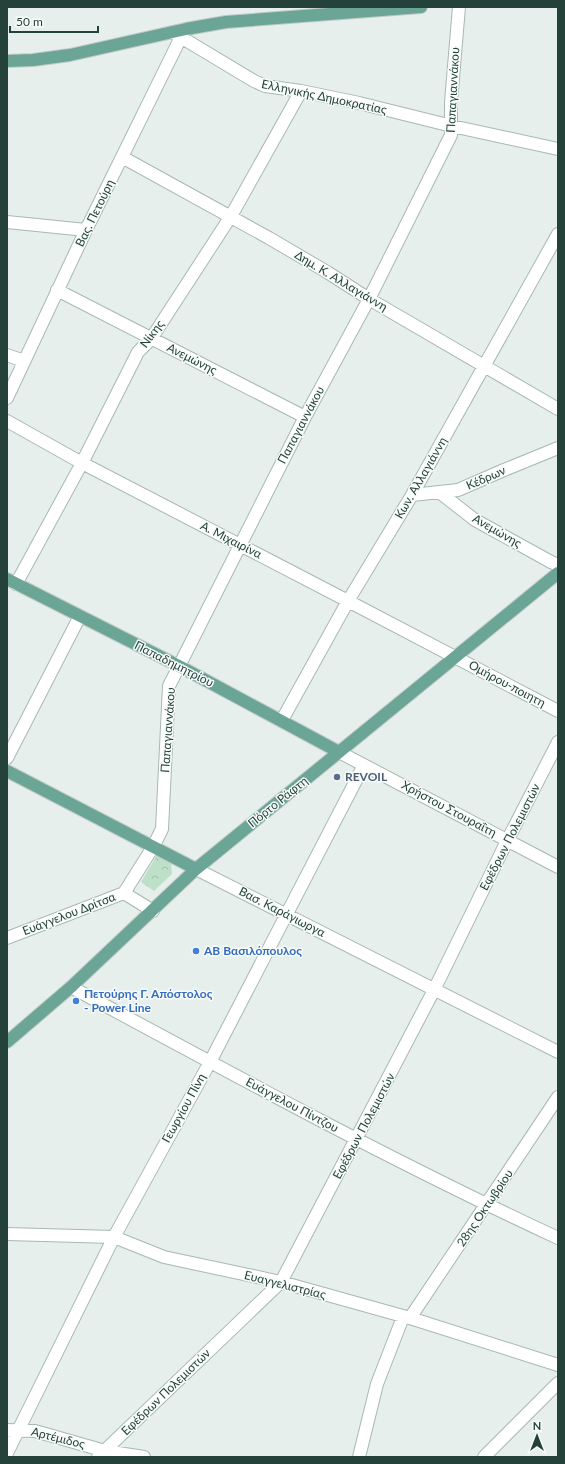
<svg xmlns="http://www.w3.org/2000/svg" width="565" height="1464" font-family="Lato,sans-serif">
<defs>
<pattern id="park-crowns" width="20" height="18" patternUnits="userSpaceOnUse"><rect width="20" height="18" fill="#bfe0c8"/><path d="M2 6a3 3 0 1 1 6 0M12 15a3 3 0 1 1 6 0" fill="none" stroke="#a4c1ad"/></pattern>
</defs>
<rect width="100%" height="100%" fill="#e6efeb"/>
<path fill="url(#park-crowns)" d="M157 855 171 862 172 874 154 891 141 882Z"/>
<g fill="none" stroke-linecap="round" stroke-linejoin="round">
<defs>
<path id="minor" d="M174 33 254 81 265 86 301 91 359 103 452 126 558 149
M122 157 269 238 327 272 369 299 558 409
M7 222 86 230
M57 290 305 417
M7 355 24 361
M7 398 86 230 181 37 186 29
M7 421 82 463 348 601 558 711
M439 492 475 520 551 562 558 565
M412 495 458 490 504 470 558 448
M16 584 82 463 138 352 151 339 231 216 301 91
M282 720 348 601 412 495 558 234
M339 752 558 867
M7 758 80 616
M196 869 558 1052
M124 893 153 911
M7 938 124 893 153 847 162 829 169 686 305 417 369 299 451 135V102L459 7
M71 987C232 1074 392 1161 558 1238
M7 1234 114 1237 164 1257 281 1282 410 1318 558 1365
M410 1318 558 1097
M7 1430 35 1431 105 1451 144 1457
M7 1453 114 1237 210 1062 364 765
M98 1457 281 1282 434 990 507 841 558 742
M359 1457 377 1384 403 1317
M484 1457 558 1383"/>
<path id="major" d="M7 61 33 60 70 55 186 29 226 22 421 7
M7 579 179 666 339 752
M7 771 196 869
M7 1042 71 987 196 869 558 573"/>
</defs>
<use href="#minor" stroke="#a8b8b2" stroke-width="14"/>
<use href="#major" stroke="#c2cac8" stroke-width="14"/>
<use href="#minor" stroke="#fff" stroke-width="12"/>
<use href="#major" stroke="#6aa596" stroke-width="12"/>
</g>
<circle fill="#5c6f8a" stroke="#f7fbf9" stroke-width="1.5" cx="337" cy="777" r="4"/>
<g fill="#3f7fe0" stroke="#f7fbf9" stroke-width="1.5">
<circle cx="196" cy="951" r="4"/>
<circle cx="76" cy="1001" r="4"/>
</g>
<g text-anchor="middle" stroke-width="3" stroke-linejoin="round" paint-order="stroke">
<g font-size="12" fill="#24423a" stroke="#f7fbf9">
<text transform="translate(453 90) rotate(-87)" y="4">Παπαγιαννάκου</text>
<text transform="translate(324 97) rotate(12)" y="4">Ελληνικής Δημοκρατίας</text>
<text transform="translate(95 213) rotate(-64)" y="4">Βας. Πετούρη</text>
<text transform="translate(341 281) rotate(31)" y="4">Δημ. Κ. Αλλαγιάννη</text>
<text transform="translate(152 334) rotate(-53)" y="4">Νίκης</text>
<text transform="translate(192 359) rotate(27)" y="4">Ανεμώνης</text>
<text transform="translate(301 425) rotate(-62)" y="4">Παπαγιαννάκου</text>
<text transform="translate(421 478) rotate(-60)" y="4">Κων. Αλλαγιάννη</text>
<text transform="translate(486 478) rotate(-24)" y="4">Κέδρων</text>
<text transform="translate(497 531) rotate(30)" y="4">Ανεμώνης</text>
<text transform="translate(231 540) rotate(27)" y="4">Α. Μιχαιρίνα</text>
<text transform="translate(174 664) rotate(27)" y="4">Παπαδημητρίου</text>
<text transform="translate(507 684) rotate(28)" y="4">Ομήρου-ποιητη</text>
<text transform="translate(168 730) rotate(-86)" y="4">Παπαγιαννάκου</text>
<text transform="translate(278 802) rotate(-39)" y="4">Πόρτο Ράφτη</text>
<text transform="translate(449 809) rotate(28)" y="4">Χρήστου Στουραΐτη</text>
<text transform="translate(510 837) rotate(-63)" y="4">Εφέδρων Πολεμιστών</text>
<text transform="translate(282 912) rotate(27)" y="4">Βασ. Καράγιωργα</text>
<text transform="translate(69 914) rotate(-21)" y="4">Ευάγγελου Δρίτσα</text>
<text transform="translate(292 1105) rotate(28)" y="4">Ευάγγελου Πίντζου</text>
<text transform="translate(184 1108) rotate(-61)" y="4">Γεωργίου Πίνη</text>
<text transform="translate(364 1126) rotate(-62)" y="4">Εφέδρων Πολεμιστών</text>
<text transform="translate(485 1208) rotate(-56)" y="4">28ης Οκτωβρίου</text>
<text transform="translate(285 1285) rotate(14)" y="4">Ευαγγελιστρίας</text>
<text transform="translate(166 1392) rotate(-44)" y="4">Εφέδρων Πολεμιστών</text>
<text transform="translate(58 1438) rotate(14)" y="4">Αρτέμιδος</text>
</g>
<g font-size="12" font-weight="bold" fill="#4e5e75" stroke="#f7fbf9" text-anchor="start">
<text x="345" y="781">REVOIL</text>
</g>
<g font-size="12" font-weight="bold" fill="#366cbe" stroke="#f7fbf9" text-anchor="start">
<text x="204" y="955">ΑΒ Βασιλόπουλος</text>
<text x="84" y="998">Πετούρης Γ. Απόστολος<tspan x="84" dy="14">- Power Line</tspan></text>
</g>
</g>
<rect width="565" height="1464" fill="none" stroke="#24423a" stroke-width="16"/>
<g transform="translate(537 1436)" stroke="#f7fbf9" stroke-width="3" paint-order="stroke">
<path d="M0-3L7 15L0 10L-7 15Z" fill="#24423a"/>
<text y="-6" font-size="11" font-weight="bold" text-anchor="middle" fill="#24423a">N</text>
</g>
<path d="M10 26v6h88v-6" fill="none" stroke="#24423a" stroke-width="2"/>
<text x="16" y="26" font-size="12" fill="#24423a" stroke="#f7fbf9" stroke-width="3" paint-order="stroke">50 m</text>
</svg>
